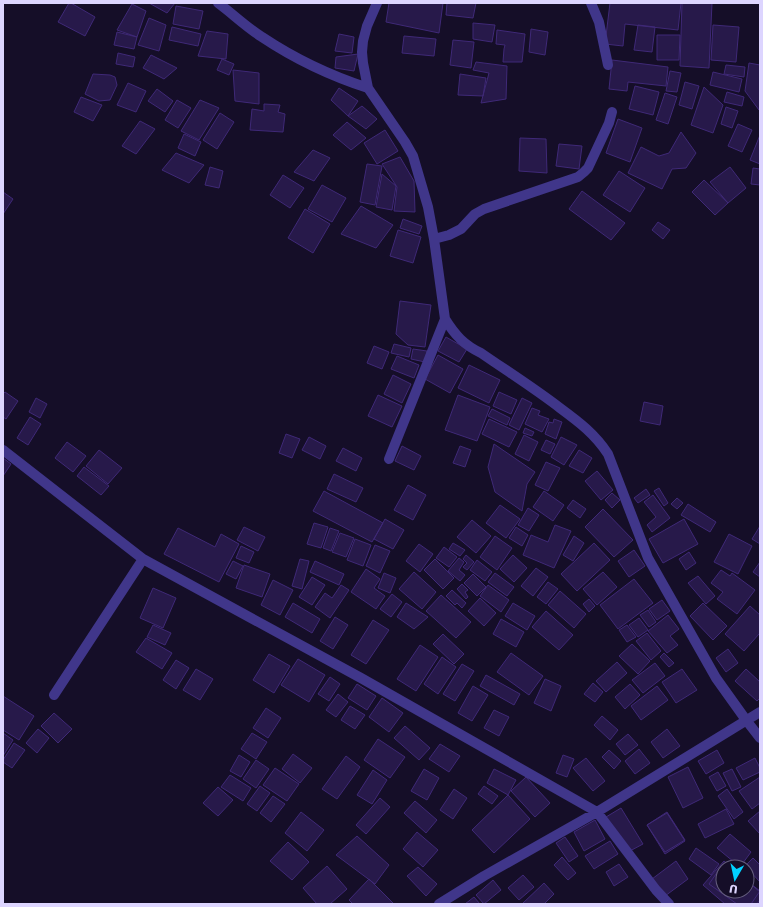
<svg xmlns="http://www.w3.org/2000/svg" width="763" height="907" font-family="'DejaVu Sans',sans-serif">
<rect width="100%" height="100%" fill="#150e28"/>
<path fill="#27194a" stroke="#3f2977" d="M69 3H71L95 17 85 36 58 22Z
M149 3H175L167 13Z
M389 3H443L439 33 386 22Z
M447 3H476L473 18 446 15Z
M610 3H681L678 30 625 24 623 46 605 44Z
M682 3H712L709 68 680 66Z
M132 4 146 11 137 37 117 30Z
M176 6 203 11 199 29 173 24Z
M149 18 166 25 159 51 138 45Z
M473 23 495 25 492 42 473 39Z
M638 25 655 27 652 52 634 50Z
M713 25 739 27 736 62 711 60Z
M172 27 201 34 198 46 169 40Z
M531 29 548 32 545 55 529 52Z
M497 30 525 34 522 62H503L504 49 505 45 496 44Z
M207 31 228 34 226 59 198 56Z
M117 32 137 37 134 49 114 45Z
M339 34 354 37 352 53 335 51Z
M657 35H680L679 60H657Z
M404 36 436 39 434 56 402 53Z
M453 40 474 42 471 68 450 65Z
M118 53 135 57 133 67 116 64Z
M358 54 354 71 335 68 336 57Z
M151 55 177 68 164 79 143 68Z
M222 59 234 64 229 75 217 70Z
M612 60 668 67 666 86 628 82 627 91 609 89Z
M476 62 507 66 506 99 481 103 489 73 473 70Z
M749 63 760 65V102L759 110 745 91Z
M726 65 745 67 744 77 724 74Z
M233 70 259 73V104L235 101Z
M670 71 681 73 677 92 666 91Z
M713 72 742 79 739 92 710 85Z
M93 74 110 75 115 77 117 85 110 100 99 101 85 94Z
M460 74 486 78 483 96 458 95Z
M685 82 699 86 692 109 679 105Z
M128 83 146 91 136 112 117 105Z
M635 86 659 92 653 115 629 109Z
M704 87 723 105 713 133 691 125Z
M339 88 358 101 348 116 331 100Z
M157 89 173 101 165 112 148 101Z
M727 92 744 97 742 106 724 102Z
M665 93 677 97 668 124 656 120Z
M81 97 102 105 93 121 74 112Z
M177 100 191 108 178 128 165 120Z
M200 100 219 108 199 140 181 131Z
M264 104 280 105 278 112 285 114 283 132 250 130 252 109 264 111Z
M362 106 377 119 366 129 348 116Z
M726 107 738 111 732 128 721 124Z
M220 113 234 122 217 149 203 140Z
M618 119 642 128 630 162 606 153Z
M140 121 155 129 136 154 122 146Z
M347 122 366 138 351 150 333 135Z
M738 124 752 130 742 152 728 146Z
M385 130 398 151 377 164 364 143Z
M681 132 696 153 686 168 672 169 662 189 628 173 641 147 659 156 669 153Z
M184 134 201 142 195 156 178 148Z
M760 135V164L750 160Z
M520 138 546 139 547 173 519 171Z
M559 144 582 146 579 169 556 166Z
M313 150 330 158 314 181 294 172Z
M176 153 204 165 189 183 162 170Z
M400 157 414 181 415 212 394 211 397 187 382 164Z
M367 164 382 166 375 205 360 202Z
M210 167 223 171 219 188 205 185Z
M730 167 746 188 728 203 710 182Z
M753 168 760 169V185L751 184Z
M619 171 645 188 630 212 603 195Z
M382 174 396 186 392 210 376 207Z
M283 175 304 188 290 208 270 195Z
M704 180 728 203 715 215 692 192Z
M322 185 346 198 332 222 308 209Z
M582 191 625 223 611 240 569 209Z
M3 192 13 199 3 214Z
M361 206 393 225 376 248 341 234Z
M305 209 330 224 313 253 288 238Z
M403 219 422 226 419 234 400 228Z
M658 222 670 230 663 239 652 230Z
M398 230 421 237 413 263 390 256Z
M400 301 431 305 425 347 408 345 396 334Z
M446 337 467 349 459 362 438 351Z
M394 344 411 348 409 357 391 353Z
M374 346 389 352 382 369 367 363Z
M413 349 427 351 425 362 411 359Z
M438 355 463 369 450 393 425 379Z
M397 356 419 365 414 378 391 369Z
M469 365 500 380 489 403 458 388Z
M393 375 411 384 402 403 384 394Z
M5 392 18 401 6 419 3 417V394Z
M499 392 517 400 511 414 493 406Z
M378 395 402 406 392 427 368 416Z
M458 395 490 407 477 441 445 430Z
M36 398 47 404 40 418 29 412Z
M522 398 532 403 519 430 509 425Z
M644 402 663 406 660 425 640 421Z
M532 408 540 411 538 415 549 419 542 432 525 424Z
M492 409 510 418 507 425 488 416Z
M30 417 41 424 28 445 17 438Z
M489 419 517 432 509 447 482 434Z
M554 419 562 422 556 439 545 434 549 422 553 423Z
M525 428 534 432 532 436 523 433Z
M286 434 300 439 292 458 279 453Z
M524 435 538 442 529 461 515 454Z
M309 437 326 446 320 459 302 450Z
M561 437 577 445 564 465 551 457Z
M546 440 555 444 550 454 541 450Z
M67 442 86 456 73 472 55 458Z
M494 444 535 472 527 484 522 511 495 492 488 467Z
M402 446 421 456 414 470 395 461Z
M460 446 471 450 465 467 453 463Z
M343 448 362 458 356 471 336 461Z
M99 450 122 468 108 484 86 466Z
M579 450 592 458 583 473 569 466Z
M3 458 11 464 3 476Z
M546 462 560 468 548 491 535 485Z
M84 467 109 486 101 495 77 476Z
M597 471 613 490 601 500 585 481Z
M334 474 363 488 356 502 327 489Z
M408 485 426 495 413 520 394 510Z
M659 488 668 503 664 506 654 491Z
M646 489 650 495 638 503 634 498Z
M324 491 383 523 372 542 313 511Z
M544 491 564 505 553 521 533 507Z
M612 493 620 500 612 508 605 500Z
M653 495 670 518 652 532 647 525 656 517 644 502Z
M677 498 683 503 677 509 671 504Z
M573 500 586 509 580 518 567 508Z
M688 504 716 522 710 532 681 515Z
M500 505 520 519 506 538 486 523Z
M528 508 539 515 529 531 518 525Z
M603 509 633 540 614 557 585 527Z
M385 519 404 530 393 549 374 539Z
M684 519 698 544 663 563 649 539Z
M472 520 491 536 476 553 457 537Z
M314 523 328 527 321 548 307 544Z
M555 525 571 531 554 568 523 555 531 535 548 542Z
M760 526V544L752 539Z
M244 527 265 537 258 551 237 540Z
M516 527 528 535 522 546 509 538Z
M178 528 215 547 221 534 239 544 219 582 164 554Z
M330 528 339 531 331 551 323 548Z
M340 533 354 538 346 557 332 552Z
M729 534 752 546 738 574 714 562Z
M495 536 512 548 497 570 480 557Z
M574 536 584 543 573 561 563 555Z
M355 539 371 545 363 566 347 560Z
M453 543 465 550 460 556 449 549Z
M594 543 610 560 577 591 561 574Z
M419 544 433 554 420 572 406 561Z
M375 545 390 551 380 573 366 566Z
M241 546 254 552 249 563 236 558Z
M444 547 457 557 449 567 436 558Z
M634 550 645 566 629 577 618 561Z
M689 552 696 563 686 570 679 559Z
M466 555 474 562 467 570 463 567 467 563 463 559Z
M513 555 527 568 514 582 500 569Z
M459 558 464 562 459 570 465 575 460 581 448 571Z
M300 559 309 561 302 589 292 586Z
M435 559 454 578 443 589 424 570Z
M477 560 492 572 485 581 470 570Z
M233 561 243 566 236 579 226 574Z
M315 561 344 574 339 585 310 572Z
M760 562V577L753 572Z
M244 565 270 574 262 597 236 588Z
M536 568 548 577 533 596 521 586Z
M366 569 380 579 374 588 385 596 376 609 351 592Z
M721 570 730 576 732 573 755 590 737 614 717 599 723 592 711 583Z
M414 572 436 592 422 609 399 589Z
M603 572 617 587 597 605 583 589Z
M384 573 396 578 390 593 378 588Z
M495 573 514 587 507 596 488 582Z
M473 574 486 587 477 596 464 583Z
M698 576 715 596 706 604 688 583Z
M312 577 325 585 312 605 299 597Z
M634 579 653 603 618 629 600 605Z
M273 580 293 590 280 615 261 605Z
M548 582 558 589 546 604 537 597Z
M462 584 468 590 465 592 468 597 466 599 457 589Z
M341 585 349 590 330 618 315 607 325 593 332 598Z
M488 585 509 600 501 612 480 596Z
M153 588 176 598 163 628 140 618Z
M452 590 466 603 462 608 457 603 455 605 446 596Z
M560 591 586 614 574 628 548 605Z
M392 594 402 602 391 617 380 609Z
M441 595 471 622 456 638 426 611Z
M480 598 496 613 484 626 468 611Z
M589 599 595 606 589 612 583 604Z
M662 600 670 611 657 620 649 609Z
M293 603 320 619 312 633 285 617Z
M406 603 428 617 414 629 397 617Z
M513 603 535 616 527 630 505 616Z
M703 603 727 626 713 640 690 616Z
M750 606 760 615V635L759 634 744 651 725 634Z
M648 610 656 622 649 627 640 615Z
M546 611 573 635 559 650 532 627Z
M668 615 679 629 670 636 678 645 667 653 648 631Z
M335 617 348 625 333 649 320 641Z
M639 618 648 630 638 637 629 625Z
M501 619 524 632 516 647 493 634Z
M373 620 389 630 366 664 351 655Z
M153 625 171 633 165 645 147 637Z
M627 625 636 637 627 642 619 630Z
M647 633 661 651 651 660 636 641Z
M443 634 464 654 454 664 433 644Z
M146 638 172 653 162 669 136 652Z
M632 644 650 661 638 674 619 656Z
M420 645 438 657 416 691 397 679Z
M728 649 738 663 726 672 716 658Z
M511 653 543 676 529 695 497 672Z
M664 653 674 663 669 667 660 657Z
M269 654 290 666 274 693 253 680Z
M442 657 456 667 438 694 424 684Z
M298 659 325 675 309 702 281 685Z
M176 660 189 668 176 689 163 680Z
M617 662 627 673 606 692 596 681Z
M655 663 665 676 643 693 632 680Z
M462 664 474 671 455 701 443 694Z
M196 669 213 679 200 700 183 690Z
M682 669 697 690 676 703 662 682Z
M746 669 760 682V698L757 701 735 681Z
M486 675 520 694 514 705 480 686Z
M330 677 340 684 329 701 318 694Z
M545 679 561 686 551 711 534 703Z
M593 683 603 692 595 702 584 694Z
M357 684 376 696 367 710 348 698Z
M630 684 640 695 625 709 615 697Z
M473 686 488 695 472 721 458 713Z
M657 686 668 700 641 720 631 706Z
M338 694 348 702 336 717 326 710Z
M3 696 34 716 19 740 3 730Z
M382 698 403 713 389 732 369 717Z
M350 706 365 715 355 729 341 720Z
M266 708 281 718 268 738 253 728Z
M494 710 509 717 499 736 484 728Z
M54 713 72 729 58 743 41 726Z
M602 716 618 730 610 740 594 725Z
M405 726 430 748 419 760 394 738Z
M38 729 49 738 37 753 26 743Z
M667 729 680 746 663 758 651 742Z
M3 733 13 740 3 756Z
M252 733 267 742 256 759 241 749Z
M628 734 638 745 625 755 616 744Z
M378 739 405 757 390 778 364 760Z
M14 743 25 750 12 768 3 762V760Z
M440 744 460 756 449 772 429 759Z
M639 749 650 763 635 774 625 761Z
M609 750 621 761 614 769 602 757Z
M717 750 724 763 706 774 698 761Z
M293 754 312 768 300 783 282 769Z
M239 755 250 762 241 777 230 771Z
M563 755 574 759 567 777 556 773Z
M346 756 360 767 337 799 322 789Z
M586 758 605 781 593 791 573 768Z
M755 758 760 768V772L743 780 736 768Z
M256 760 269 769 256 788 243 779Z
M688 767 703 798 683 808 668 777Z
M275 768 299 784 287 801 263 785Z
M424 769 439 778 427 800 411 791Z
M494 769 516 780 508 795 487 783Z
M732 769 741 787 732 791 723 773Z
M373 770 387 780 372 804 357 795Z
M718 772 726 786 717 791 709 777Z
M230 775 251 788 243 801 221 787Z
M526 777 550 803 535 817 511 791Z
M760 777V803L752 809 739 791Z
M260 786 270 793 257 811 247 804Z
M484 786 498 796 492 804 478 794Z
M218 787 233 800 218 816 203 803Z
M454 789 467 798 453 819 440 810Z
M727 789 743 812 734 819 718 796Z
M508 795 530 819 494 853 472 830Z
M273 796 285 804 271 822 260 813Z
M380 798 390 807 366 834 356 825Z
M415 801 437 820 426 833 404 813Z
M621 808 643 844 628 852 606 817Z
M726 809 734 824 705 838 698 824Z
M760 811V834L748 821Z
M301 812 324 830 307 851 285 833Z
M667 812 685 840 665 852 647 825Z
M667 813 685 841 665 854 647 825Z
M595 820 605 839 584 851 574 832Z
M417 832 438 850 423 867 403 849Z
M730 834 751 852 740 867 717 848Z
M357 836 389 865 375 884 336 855Z
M565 837 578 856 569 862 556 843Z
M610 841 618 854 594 869 585 856Z
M288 842 309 862 292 880 270 861Z
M696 848 719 864 711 875 689 859Z
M562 857 576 873 568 880 554 865Z
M753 858 760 865V882L747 868V867L745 866Z
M676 861 688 879 665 896 652 879Z
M724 861 731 867H723V891H747V881L760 892V900L757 904H725L703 885Z
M619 864 628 877 614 886 606 872Z
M723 864 727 867H723V891H747V881L760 891 751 904H737L709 884Z
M327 866 347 889 330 904H317L303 888Z
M418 867 437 884 426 896 407 876Z
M523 875 534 887 519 900 508 888Z
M369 879 394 904H353L349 900Z
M493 880 501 890 484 904 476 895Z
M544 883 554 894 544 904H522Z
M474 897 480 904H465Z"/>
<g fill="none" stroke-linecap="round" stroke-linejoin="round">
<path stroke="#40368a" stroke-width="10" d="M218 3C233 14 246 27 262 37 295 59 331 76 368 88
M377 3 367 26 363 41 362 52 363 63 368 88 405 142 413 156 428 207 434 239 445 319C455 335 464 345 481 353 507 371 534 388 560 408 579 422 595 434 608 454L648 558 716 678 746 720 760 738
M591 3 599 22 608 65
M434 239 449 235 461 229 475 214 484 209 578 177 584 172 588 168 609 123 612 112
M3 450 143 559 361 678 597 812 656 890 669 904
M389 459 445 319
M54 695 143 559
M439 904 484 876 597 812 760 712"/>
</g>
<rect width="763" height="907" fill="none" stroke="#ddd5ff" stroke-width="8"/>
<g transform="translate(735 879) rotate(189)"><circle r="19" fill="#150e28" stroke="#655e7e"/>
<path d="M0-3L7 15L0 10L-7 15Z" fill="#01d1ff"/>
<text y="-6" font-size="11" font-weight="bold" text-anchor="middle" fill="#ddd5ff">U</text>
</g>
</svg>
